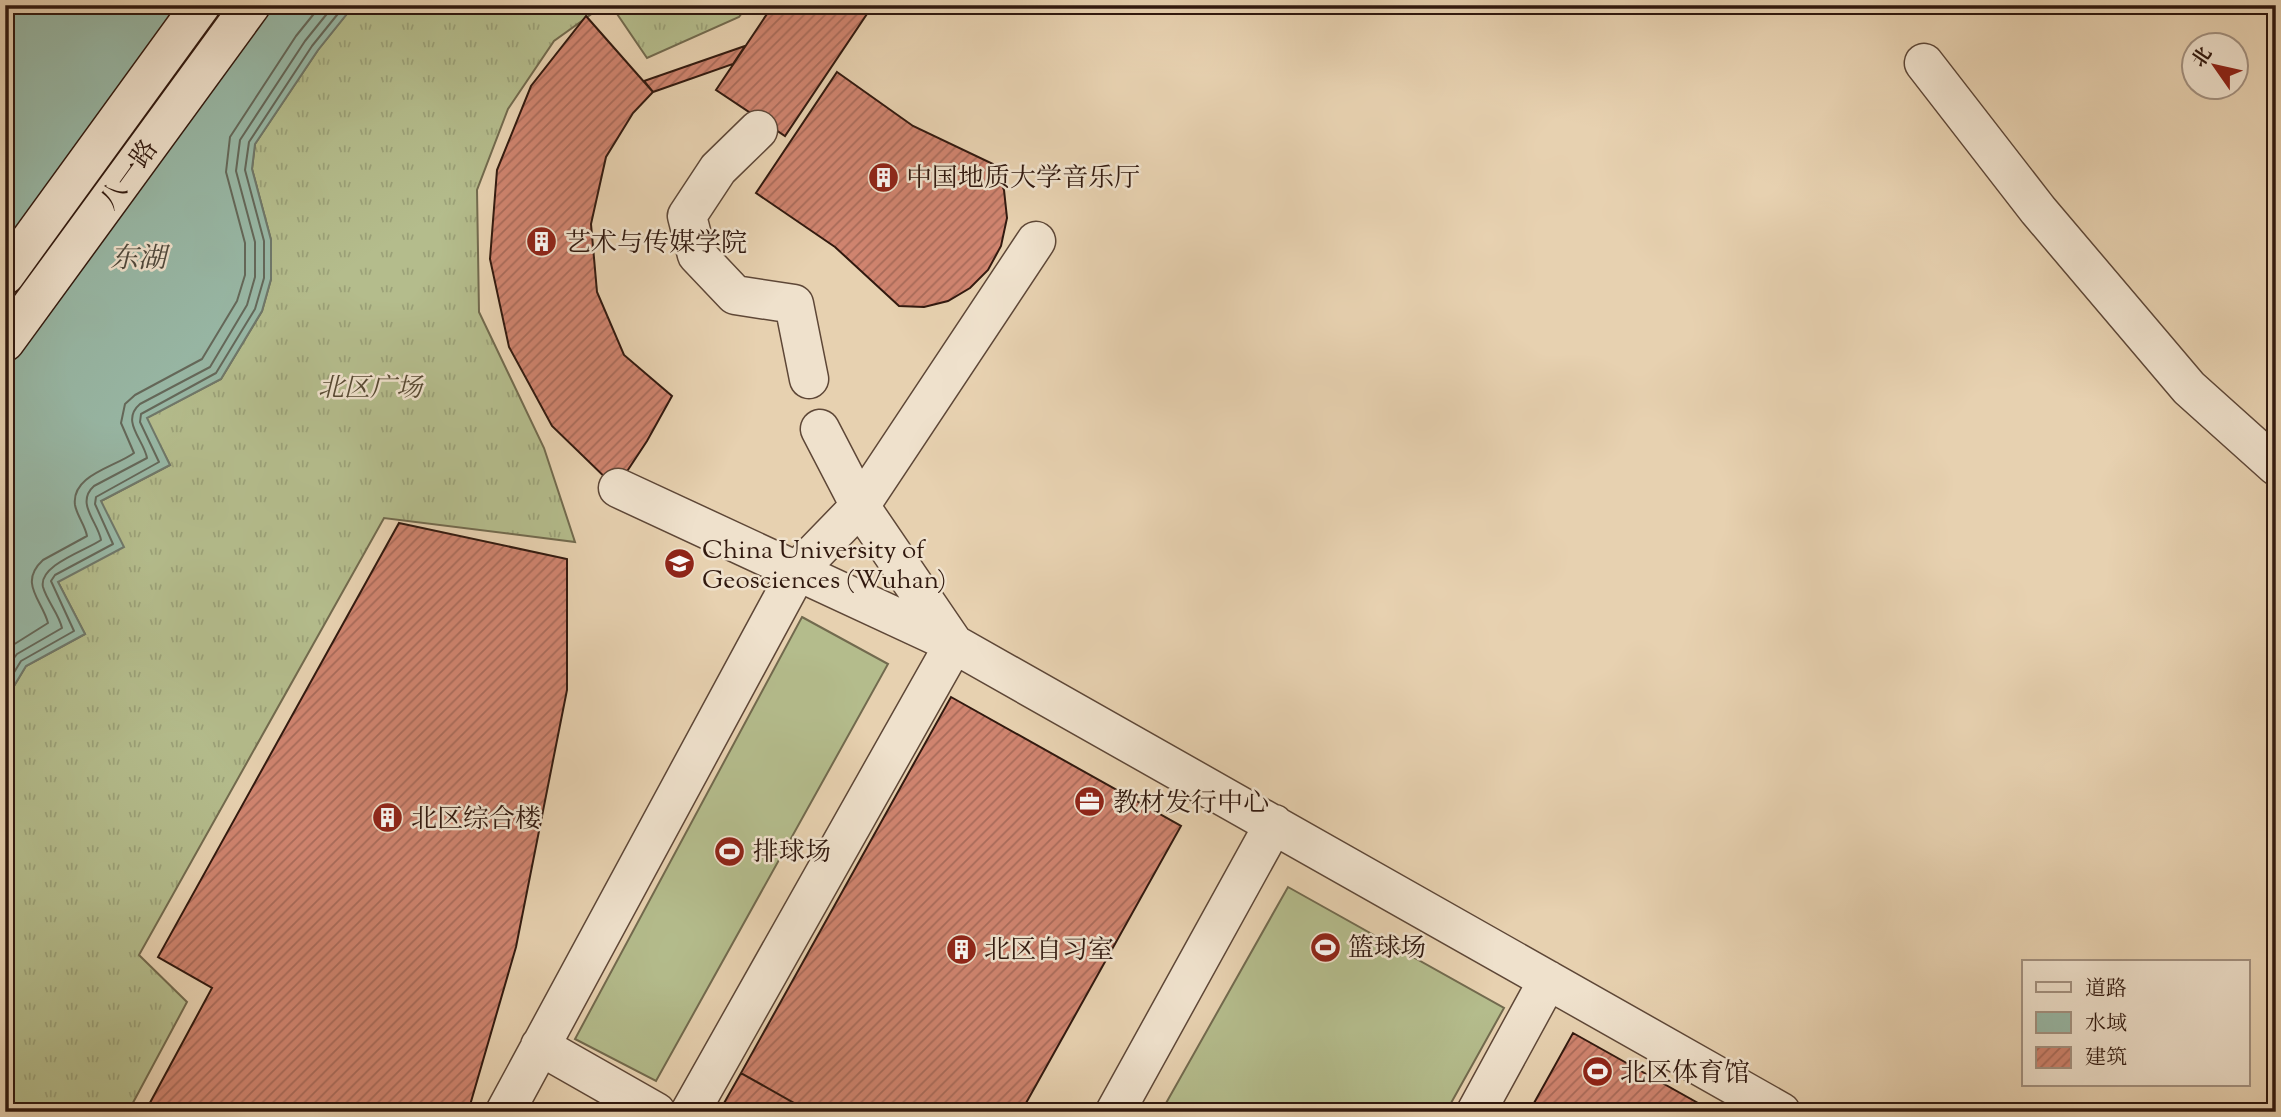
<svg xmlns="http://www.w3.org/2000/svg" width="2281" height="1117" font-family="'Sorts Mill Goudy','Noto Serif SC',serif">
<defs>
<pattern id="grass-tufts" width="24" height="20" patternUnits="userSpaceOnUse" patternTransform="scale(1.75)"><rect width="24" height="20" fill="#b4bc8c"/><path d="M3 7l-1-3M5 7V3M7 7l1-3M15 17l-1-3M17 17v-4M19 17l1-3" fill="none" stroke="#9ba178"/></pattern>
<pattern id="building-hatch" width="6" height="6" patternUnits="userSpaceOnUse" patternTransform="scale(1.75)"><rect width="6" height="6" fill="#d0846f"/><path d="M-1 1l2-2M0 6l6-6M5 7l2-2" fill="none" stroke="#a96b5a"/></pattern>
</defs>
<rect width="100%" height="100%" fill="#e7d1b0"/>
<filter id="stains"><feTurbulence type="fractalNoise" baseFrequency=".00286" numOctaves="4"/><feColorMatrix values="0 0 0 0 .2 0 0 0 0 .09 0 0 0 0 .02 0 0 0 .5 -.17"/></filter>
<radialGradient id="worn" r=".72"><stop offset=".6" stop-color="#630" stop-opacity="0"/><stop offset="1" stop-color="#630" stop-opacity=".3"/></radialGradient>
<path fill="url(#grass-tufts)" stroke="#726a4e" stroke-width="2" d="M354 5H604L554 41 508 109 477 190 479 312 544 448 575 542 384 518 139 955 187 1002 128 1112H5V701L26 666 85 634 58 582 101 501 170 465 146 418 221 379 262 311 271 279V240L252 169 255 144 318 50Z
M611 5H748L739 17 647 58Z"/>
<path fill="#b4bc8c" stroke="#726a4e" stroke-width="2" d="M802 617 888 664 656 1081 575 1039Z
M1288 887 1504 1008 1446 1112H1161Z"/>
<path fill="#98b8a6" stroke="#6f786a" stroke-width="2" d="M5 5H354L318 50 255 144 252 169 271 240V279L262 311 221 379 147 418 170 465 101 501 124 547 58 582 85 634 26 666 5 701Z"/>
<g fill="none" stroke-linecap="round" stroke-linejoin="round">
<path stroke="#64685a" stroke-width="2" d="M5 650 48 623C42 600 18 583 43 560L87 536C85 525 77 516 75 505 71 475 115 467 134 453L121 423 125 404 135 395 202 359 237 301 245 275V243L226 172 230 137 296 36 321 5
M5 670 17 654 62 628C59 614 47 601 43 587 38 565 87 550 101 540 98 522 75 503 94 486L147 458C144 440 120 421 140 404L210 367 247 305 255 277V242L236 171 240 140 305 41 334 5
M5 687 21 661 74 631 51 581 55 575 113 544 95 504 96 497 159 462 140 422 141 414 216 373 255 309 264 278V241L245 170 249 142 312 46 345 5"/>
</g>
<path fill="url(#building-hatch)" stroke="#31190f" stroke-width="2" d="M773 5H873L785 136 716 90Z
M586 16 653 92 633 113 606 157 591 224 597 292 624 355 672 396 647 441 616 488 552 426 509 347 490 259 497 170 531 86Z
M745 46 733 64 653 92 644 81Z
M837 72 913 126 993 164 1004 190 1007 218 1001 246 988 270 970 288 948 301 924 307 899 306 835 247 756 193Z
M399 523 567 559V690L516 947 468 1112H145L212 988 158 957Z
M951 697 1181 826 1021 1112H810L741 1073Z
M1573 1033 1714 1112H1529Z
M741 1073 810 1112H719Z"/>
<g fill="none" stroke-linecap="round" stroke-linejoin="round">
<defs>
<path id="minor" d="M1924 63 2038 210 2189 388 2276 466
M758 130 718 169 687 216 697 255 735 295 794 304 809 379
M618 488 954 644 1781 1112
M540 1046 656 1112
M505 1112 798 570 860 506 820 429
M690 1112 954 644 860 506 1036 241
M1115 1112 1274 824
M1476 1112 1548 980"/>
<path id="secondary" d="M5 275 201 5
M5 342 251 5"/>
</defs>
<use href="#minor" stroke="#5e4737" stroke-width="41"/>
<use href="#secondary" stroke="#31190f" stroke-width="41"/>
<use href="#minor" stroke="#efe1cc" stroke-width="38"/>
<use href="#secondary" stroke="#efe1cc" stroke-width="38"/>
</g>
<defs>
<symbol id="building-disc" viewBox="-11 -11 22 22"><circle r="9.5" fill="#8f2418" stroke="#efe1cc"/><path d="M-4-6H4V6H1V3H-1V6H-4ZM-2.5-4.3h1.7v1.8h-1.7ZM.8-4.3h1.7v1.8H.8ZM-2.5-1h1.7V.8h-1.7ZM.8-1h1.7V.8H.8Z" fill="#fff"/></symbol>
<symbol id="university-disc" viewBox="-11 -11 22 22"><circle r="9.5" fill="#8f2418" stroke="#efe1cc"/><path d="M0-5L7-2L0 1L-7-2ZM-4 1L0 2.5L4 1V4Q0 6-4 4Z" fill="#fff"/></symbol>
<symbol id="office-disc" viewBox="-11 -11 22 22"><circle r="9.5" fill="#8f2418" stroke="#efe1cc"/><path d="M-6-3h4V-5.5h4V-3h4V5H-6ZM-1-4.5V-3h2v-1.5ZM-6 0V1H6V0Z" fill="#fff"/></symbol>
<symbol id="stadium-disc" viewBox="-11 -11 22 22"><circle r="9.5" fill="#8f2418" stroke="#efe1cc"/><path d="M0-5a6.5 5 0 1 0 0 10a6.5 5 0 1 0 0-10ZM-3.5-1.8h7v3.6h-7Z" fill="#fff"/></symbol>
</defs>
<g fill-rule="evenodd">
<use href="#building-disc" x="866" y="160" width="35" height="35"/>
<use href="#building-disc" x="524" y="224" width="35" height="35"/>
<use href="#university-disc" x="662" y="546" width="35" height="35"/>
<use href="#office-disc" x="1072" y="784" width="35" height="35"/>
<use href="#building-disc" x="370" y="800" width="35" height="35"/>
<use href="#stadium-disc" x="712" y="834" width="35" height="35"/>
<use href="#stadium-disc" x="1308" y="930" width="35" height="35"/>
<use href="#building-disc" x="944" y="932" width="35" height="35"/>
<use href="#stadium-disc" x="1580" y="1054" width="35" height="35"/>
</g>
<g text-anchor="middle" stroke-width="5" stroke-linejoin="round" paint-order="stroke">
<g font-size="26" fill="#31190f" stroke="#efe1cc">
<text transform="translate(128 174) rotate(-54)" y="9">八一路</text>
</g>
<g font-size="26" fill="#31190f" stroke="#efe1cc" text-anchor="start">
<text x="906" y="186">中国地质大学音乐厅</text>
<text x="565" y="251">艺术与传媒学院</text>
<text x="702" y="558">China University of<tspan x="702" dy="30">Geosciences (Wuhan)</tspan></text>
<text x="1113" y="811">教材发行中心</text>
<text x="411" y="827">北区综合楼</text>
<text x="753" y="860">排球场</text>
<text x="1348" y="956">篮球场</text>
<text x="984" y="958">北区自习室</text>
<text x="1620" y="1081">北区体育馆</text>
</g>
<g font-size="26" font-style="italic" fill="#584a34" stroke="#efe1cc">
<text x="370" y="396">北区广场</text>
</g>
<g font-size="28" font-style="italic" fill="#50493c" stroke="#efe1cc">
<text x="138" y="267">东湖</text>
</g>
</g>
<rect width="2281" height="1117" fill="none" stroke="#e7d1b0" stroke-width="28"/>
<rect x="7" y="7" width="2267" height="1103" fill="none" stroke="#31190f" stroke-width="3.5"/>
<rect x="14" y="14" width="2253" height="1089" fill="none" stroke="#31190f" stroke-width="2"/>
<rect x="2022" y="960" width="228" height="126" fill="#efe1cc" stroke="#a39180" stroke-width="2"/>
<rect x="2036" y="982" width="35" height="10" fill="#efe1cc" stroke="#a39180" stroke-width="2"/>
<text x="2085" y="995" font-size="21" fill="#31190f">道路</text>
<rect x="2036" y="1012" width="35" height="21" fill="#98b8a6" stroke="#a39180" stroke-width="2"/>
<text x="2085" y="1030" font-size="21" fill="#31190f">水域</text>
<rect x="2036" y="1047" width="35" height="21" fill="url(#building-hatch)" stroke="#a39180" stroke-width="2"/>
<text x="2085" y="1064" font-size="21" fill="#31190f">建筑</text>
<g transform="translate(2215 66) rotate(304)"><circle r="33" fill="#efe1cc" stroke="#a39180" stroke-width="2"/>
<path d="M0-5L12 26L0 18L-12 26Z" fill="#8f2418"/>
<text y="-10" font-size="19" font-weight="bold" text-anchor="middle" fill="#31190f">北</text>
</g>
<rect width="100%" height="100%" filter="url(#stains)"/>
<rect width="100%" height="100%" fill="url(#worn)"/>
</svg>
